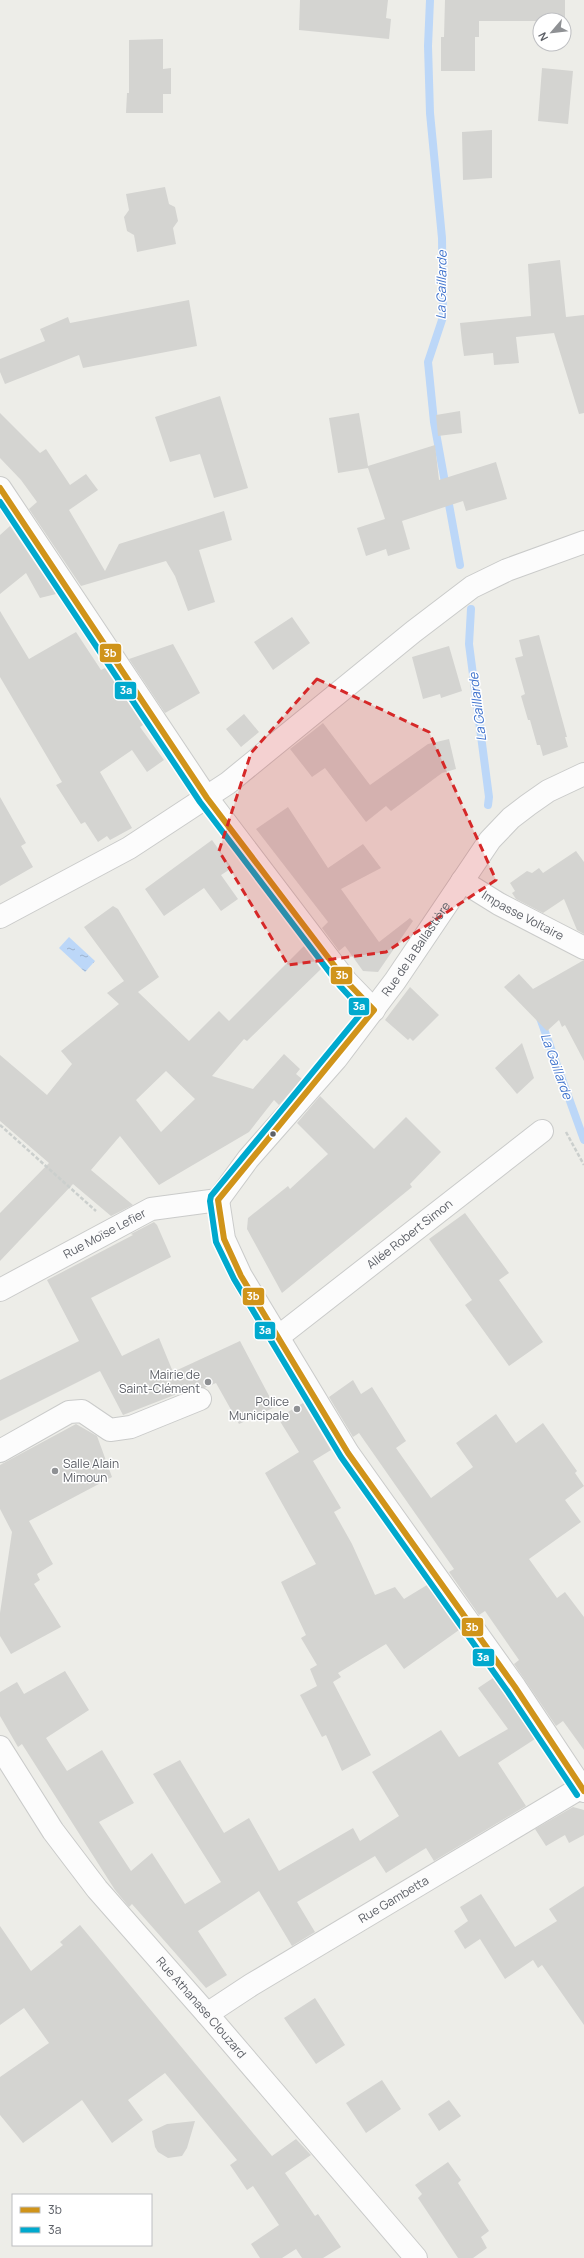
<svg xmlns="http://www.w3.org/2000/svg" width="584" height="2258" font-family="Manrope,sans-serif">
<defs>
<pattern id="water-ripples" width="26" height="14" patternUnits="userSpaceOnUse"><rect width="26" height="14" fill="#bcd7f8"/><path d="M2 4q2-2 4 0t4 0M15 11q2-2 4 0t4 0" fill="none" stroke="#9cb2cd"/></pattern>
</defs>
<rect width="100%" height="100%" fill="#edede8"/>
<path fill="url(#water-ripples)" d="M69 937 95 961 85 972 59 948Z"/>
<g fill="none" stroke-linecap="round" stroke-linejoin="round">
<path stroke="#bcd7f8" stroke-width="8" d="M430 0 428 46 430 113 442 238 443 317 428 362 434 422 460 565
M471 609 469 644 489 797 488 805
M540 1018 584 1140"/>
</g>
<path fill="#d4d4d1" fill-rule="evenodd" d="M300 0H388L386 18 391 19 389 39 299 30Z
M445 0H565V21H479V37H475V71H441V37H444Z
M163 39V69L171 68V94H163V113H126L127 93H129V40Z
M542 68 573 71 568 124 538 121Z
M492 130V178L463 180 462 132Z
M165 187 169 204 175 207 178 221 173 228 176 244 137 252 134 235 127 231 124 217 129 210 126 194Z
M560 260 566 317 584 315V413L579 414 554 333 516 337 519 363 494 365 493 353 464 356 462 342 460 323 531 316 528 264Z
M189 300 197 346 83 368 79 355 5 384 0 372V359L45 341 40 329 68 317 70 323Z
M220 396 248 488 214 498 200 454 170 462 155 417Z
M460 411 462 433 438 436 436 415Z
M0 413 40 453 46 449 70 485 86 474 98 490 69 510 105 571 119 544 224 511 232 540 199 550 215 602 188 611 175 576 166 561 81 586 29 509 37 502 21 480 0 458Z
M359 413 368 466 435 445 439 480 496 462 507 499 466 511 463 501 402 521 410 549 388 556 386 549 366 556 357 528 385 519 368 468 338 473 329 418Z
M10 526 56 594 40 598 26 573 0 594V535Z
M0 611 29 659 76 632 101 670 105 668 143 725 140 727 164 760 147 772 132 750 100 772 132 828 110 840 107 836 98 842 85 822 81 824 56 785 62 782 0 677Z
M292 617 310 643 273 670 254 642Z
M539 635 567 737H565L568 747 543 756 540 745H537L530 720H528L521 696 525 694 515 658 523 656 519 640Z
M173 644 200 693 165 713 129 659Z
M449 646 462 691 441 698 440 694 423 699 412 657Z
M244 714 259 732 241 747 226 729Z
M323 723 370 785 428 744 449 739 456 769 442 773 391 811 386 806 366 822 325 768 312 777 290 749Z
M0 797 26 843 21 846 33 867 0 886Z
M288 807 328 868 363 844 381 868 341 889 379 942 410 918 413 921 378 972 363 971 345 946 339 951 322 928 328 922 256 829Z
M212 840 232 868 221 875 238 899 221 911 204 888 164 916 145 889Z
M576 851 584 862V934L577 930 564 899 543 913 516 899 512 893 515 891 510 883 527 871 532 873 539 868 543 873Z
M113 906 118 909 159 977 138 992 189 1041 219 1011 229 1021 304 946 321 969 247 1041 244 1039 212 1076 253 1089 284 1054 300 1069 296 1074 302 1079 279 1105 274 1100 249 1132 159 1185 120 1136 91 1170 133 1205 111 1216 73 1184 0 1261V1213L49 1163 0 1121V1055L47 1095 72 1064 61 1051 119 1004 107 993 124 981 84 927ZM166 1071 195 1099 161 1132 136 1100Z
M584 960V1061L565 1025 562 1027 559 1020 547 1031 504 987 519 974 533 989Z
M410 987 439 1015 413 1041 410 1038 408 1040 385 1020Z
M522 1043 534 1078 517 1094 495 1068Z
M320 1096 374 1149 406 1117 441 1152 410 1184 412 1187 282 1293 247 1229 248 1218 288 1186 290 1189 328 1154 297 1123Z
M465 1213 509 1273 499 1280 543 1342 509 1366 465 1305 472 1300 429 1239Z
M154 1222 157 1225 171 1257 91 1298 122 1356 159 1338 173 1372 240 1341 275 1407 239 1424 216 1383 204 1388 195 1387 123 1415 100 1371 0 1421V1380L79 1341 47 1280 133 1235 131 1234Z
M353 1380 361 1394 372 1387 406 1441 396 1448 431 1498 473 1467 456 1443 496 1414 516 1443 543 1423 577 1471 575 1473 584 1486 565 1500 581 1522 529 1559 557 1598 565 1592 584 1617V1750L563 1721 556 1726 514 1664 519 1660 485 1611 479 1615 449 1572 454 1569 359 1433 353 1437 329 1397Z
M303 1403 331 1450 313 1461 341 1508 334 1512 352 1544 375 1595 395 1587 404 1599 427 1585 459 1630 404 1669 386 1644 338 1673 341 1677 333 1682 371 1755 342 1771 326 1735 322 1737 300 1695 317 1686 310 1669 317 1665 301 1638 306 1635 281 1582 316 1564 265 1473 299 1452 278 1418Z
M76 1424 97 1436 112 1477 29 1521 53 1564 37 1574 40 1580 34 1584 61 1627 11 1654 0 1636V1613L12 1532 0 1509V1465Z
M65 1671 89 1710 46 1738 67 1771 102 1750 134 1803 99 1822 131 1871 152 1853 185 1904 221 1882 153 1774 180 1760 224 1833 249 1818 279 1871 353 1828 360 1841 399 1816 372 1772 441 1730 459 1757 508 1729 478 1688 493 1678 535 1739 498 1763 526 1806 434 1861 426 1848 386 1873 375 1856 297 1902 315 1932 292 1946 259 1891 198 1931 227 1975 206 1988 132 1904 129 1907 115 1890 22 1744 18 1747 0 1716V1692L17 1682 24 1694Z
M573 1807 584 1810V1835L569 1843 565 1835 546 1846 535 1829Z
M584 1886V2025L542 1965 538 1968 533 1960 505 1979 480 1939 465 1949 454 1931 468 1921 460 1907 481 1894 515 1947 557 1921 549 1909Z
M80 1925 272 2156 296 2139 311 2155 285 2173 315 2216 318 2214 341 2247 323 2258H302L296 2249 282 2258H260L251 2244 279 2225 253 2186 247 2190 230 2165 237 2160 165 2073 128 2100 143 2120 112 2143 82 2100 23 2143 0 2115V2077L49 2043 24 2008 0 2025V1926L31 1971 63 1945 60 1942Z
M315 1998 345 2045 316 2064 284 2018Z
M382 2080 401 2109 366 2133 346 2103Z
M449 2100 461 2116 439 2131 428 2114Z
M195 2121 187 2148 182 2156 168 2158 158 2152 155 2147 152 2131 167 2124Z
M448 2162 461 2180 458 2183 489 2231 481 2237 487 2248 473 2258H458L418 2198 422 2194 415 2185Z"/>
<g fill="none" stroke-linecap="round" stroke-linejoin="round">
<defs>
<g id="minor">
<path d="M0 488 207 798 346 981 374 1010"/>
<path id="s1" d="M462 881 499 904 584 948"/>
<path d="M0 917 129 848 228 783 413 632 472 587 507 570 584 542"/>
<path d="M218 1200 224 1239 241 1276 348 1453 515 1687 584 1791"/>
<path id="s2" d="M218 1200 248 1159 336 1059 395 981 490 840 511 818 528 805 548 791 584 774"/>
<path id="s3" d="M0 1290 151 1209 218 1200"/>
<path id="s4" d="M278 1337 542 1131"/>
<path d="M0 1451 69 1412 82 1411 110 1430 131 1427 200 1399"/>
<path id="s5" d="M0 1747 53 1831 97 1889 207 2014 416 2258"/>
<path id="s6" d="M207 2014 251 1985 582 1787"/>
</g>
</defs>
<use href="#minor" stroke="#cacbca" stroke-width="24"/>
<path stroke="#cbcfcd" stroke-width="2.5" stroke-dasharray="4 2" stroke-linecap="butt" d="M0 1125 96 1211
M566 1132 584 1165"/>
<use href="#minor" stroke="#fcfcfc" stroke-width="22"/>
<defs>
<path id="bus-1" d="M0 488 207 798 346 981 374 1010 218 1200 224 1239 241 1276 348 1453 515 1687 584 1791"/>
<path id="bus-2" d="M0 502 200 802 340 986 363 1011 211 1196 210 1201 216 1242 234 1279 341 1457 508 1692 577 1795"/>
</defs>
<use href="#bus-1" stroke="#fff" stroke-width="9"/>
<use href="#bus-2" stroke="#fff" stroke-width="9"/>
<use href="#bus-1" stroke="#d0941a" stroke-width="6"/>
<use href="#bus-2" stroke="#00a9ce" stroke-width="6"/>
</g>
<path fill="#d62828" fill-opacity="0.2" stroke="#d62828" stroke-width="3" stroke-dasharray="8 5" stroke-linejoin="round" d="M317 679 429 732 496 880 386 952 288 965 219 851 251 753Z"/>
<circle fill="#5d6067" stroke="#fff" stroke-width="1.5" cx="273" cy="1134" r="3.5"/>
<g fill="#8f9194" stroke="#fff" stroke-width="1.5">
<circle cx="208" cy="1382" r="4"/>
<circle cx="297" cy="1409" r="4"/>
<circle cx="55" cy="1471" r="4"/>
</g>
<g text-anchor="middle" stroke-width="3" stroke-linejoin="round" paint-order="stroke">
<g font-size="12" fill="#5d6067" stroke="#fff">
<text dy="4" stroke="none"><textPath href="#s1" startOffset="70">Impasse Voltaire</textPath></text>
<text dy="4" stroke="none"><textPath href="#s2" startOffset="320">Rue de la Ballastière</textPath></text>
<text dy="4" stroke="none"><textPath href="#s3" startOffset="119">Rue Moïse Lefier</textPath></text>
<text dy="4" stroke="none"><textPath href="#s4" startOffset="167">Allée Robert Simon</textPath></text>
<text dy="4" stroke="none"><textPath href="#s6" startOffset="219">Rue Gambetta</textPath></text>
<text dy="4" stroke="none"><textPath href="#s5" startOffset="330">Rue Athanase Clouzard</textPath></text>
</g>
<g font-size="12" fill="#5d6067" stroke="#fff" text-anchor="end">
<text x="200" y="1379">Mairie de<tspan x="200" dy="14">Saint-Clément</tspan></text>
<text x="289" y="1406">Police<tspan x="289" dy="14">Municipale</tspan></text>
<text x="63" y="1468" text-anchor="start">Salle Alain<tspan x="63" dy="14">Mimoun</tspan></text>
</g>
<g font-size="13" font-style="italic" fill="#3f73cd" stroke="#fff">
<text transform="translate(441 285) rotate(-89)" y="5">La Gaillarde</text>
<text transform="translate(477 707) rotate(-97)" y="5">La Gaillarde</text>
<text transform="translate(557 1066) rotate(70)" y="5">La Gaillarde</text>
</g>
</g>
<g stroke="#fff" stroke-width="1.5">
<rect x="99" y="643" width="23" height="20" rx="4" fill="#d0941a"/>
<rect x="114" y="681" width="23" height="19" rx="4" fill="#00a9ce"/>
<rect x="330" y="966" width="23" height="19" rx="4" fill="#d0941a"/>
<rect x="348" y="997" width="22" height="19" rx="4" fill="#00a9ce"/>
<rect x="242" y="1287" width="23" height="19" rx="4" fill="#d0941a"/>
<rect x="254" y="1321" width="22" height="19" rx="4" fill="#00a9ce"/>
<rect x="461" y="1617" width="23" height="20" rx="4" fill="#d0941a"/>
<rect x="472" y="1648" width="23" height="19" rx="4" fill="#00a9ce"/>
</g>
<g font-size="11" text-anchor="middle" font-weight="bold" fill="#fff">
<text x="110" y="657">3b</text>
<text x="126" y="694">3a</text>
<text x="342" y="979">3b</text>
<text x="359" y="1010">3a</text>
<text x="253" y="1300">3b</text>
<text x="265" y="1334">3a</text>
<text x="472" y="1631">3b</text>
<text x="483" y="1661">3a</text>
</g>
<rect x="12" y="2194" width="140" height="52" fill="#ffffff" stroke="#bebfc2"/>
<rect x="20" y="2207" width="20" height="6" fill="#d0941a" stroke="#bebfc2"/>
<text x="48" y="2214" font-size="12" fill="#5d6067">3b</text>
<rect x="20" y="2227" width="20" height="6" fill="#00a9ce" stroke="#bebfc2"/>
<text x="48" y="2234" font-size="12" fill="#5d6067">3a</text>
<g transform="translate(552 32) rotate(242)"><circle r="19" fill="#ffffff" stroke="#bebfc2"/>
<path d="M0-3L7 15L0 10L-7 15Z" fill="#8f9194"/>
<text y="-6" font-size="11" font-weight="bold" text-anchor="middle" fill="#5d6067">N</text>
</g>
</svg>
